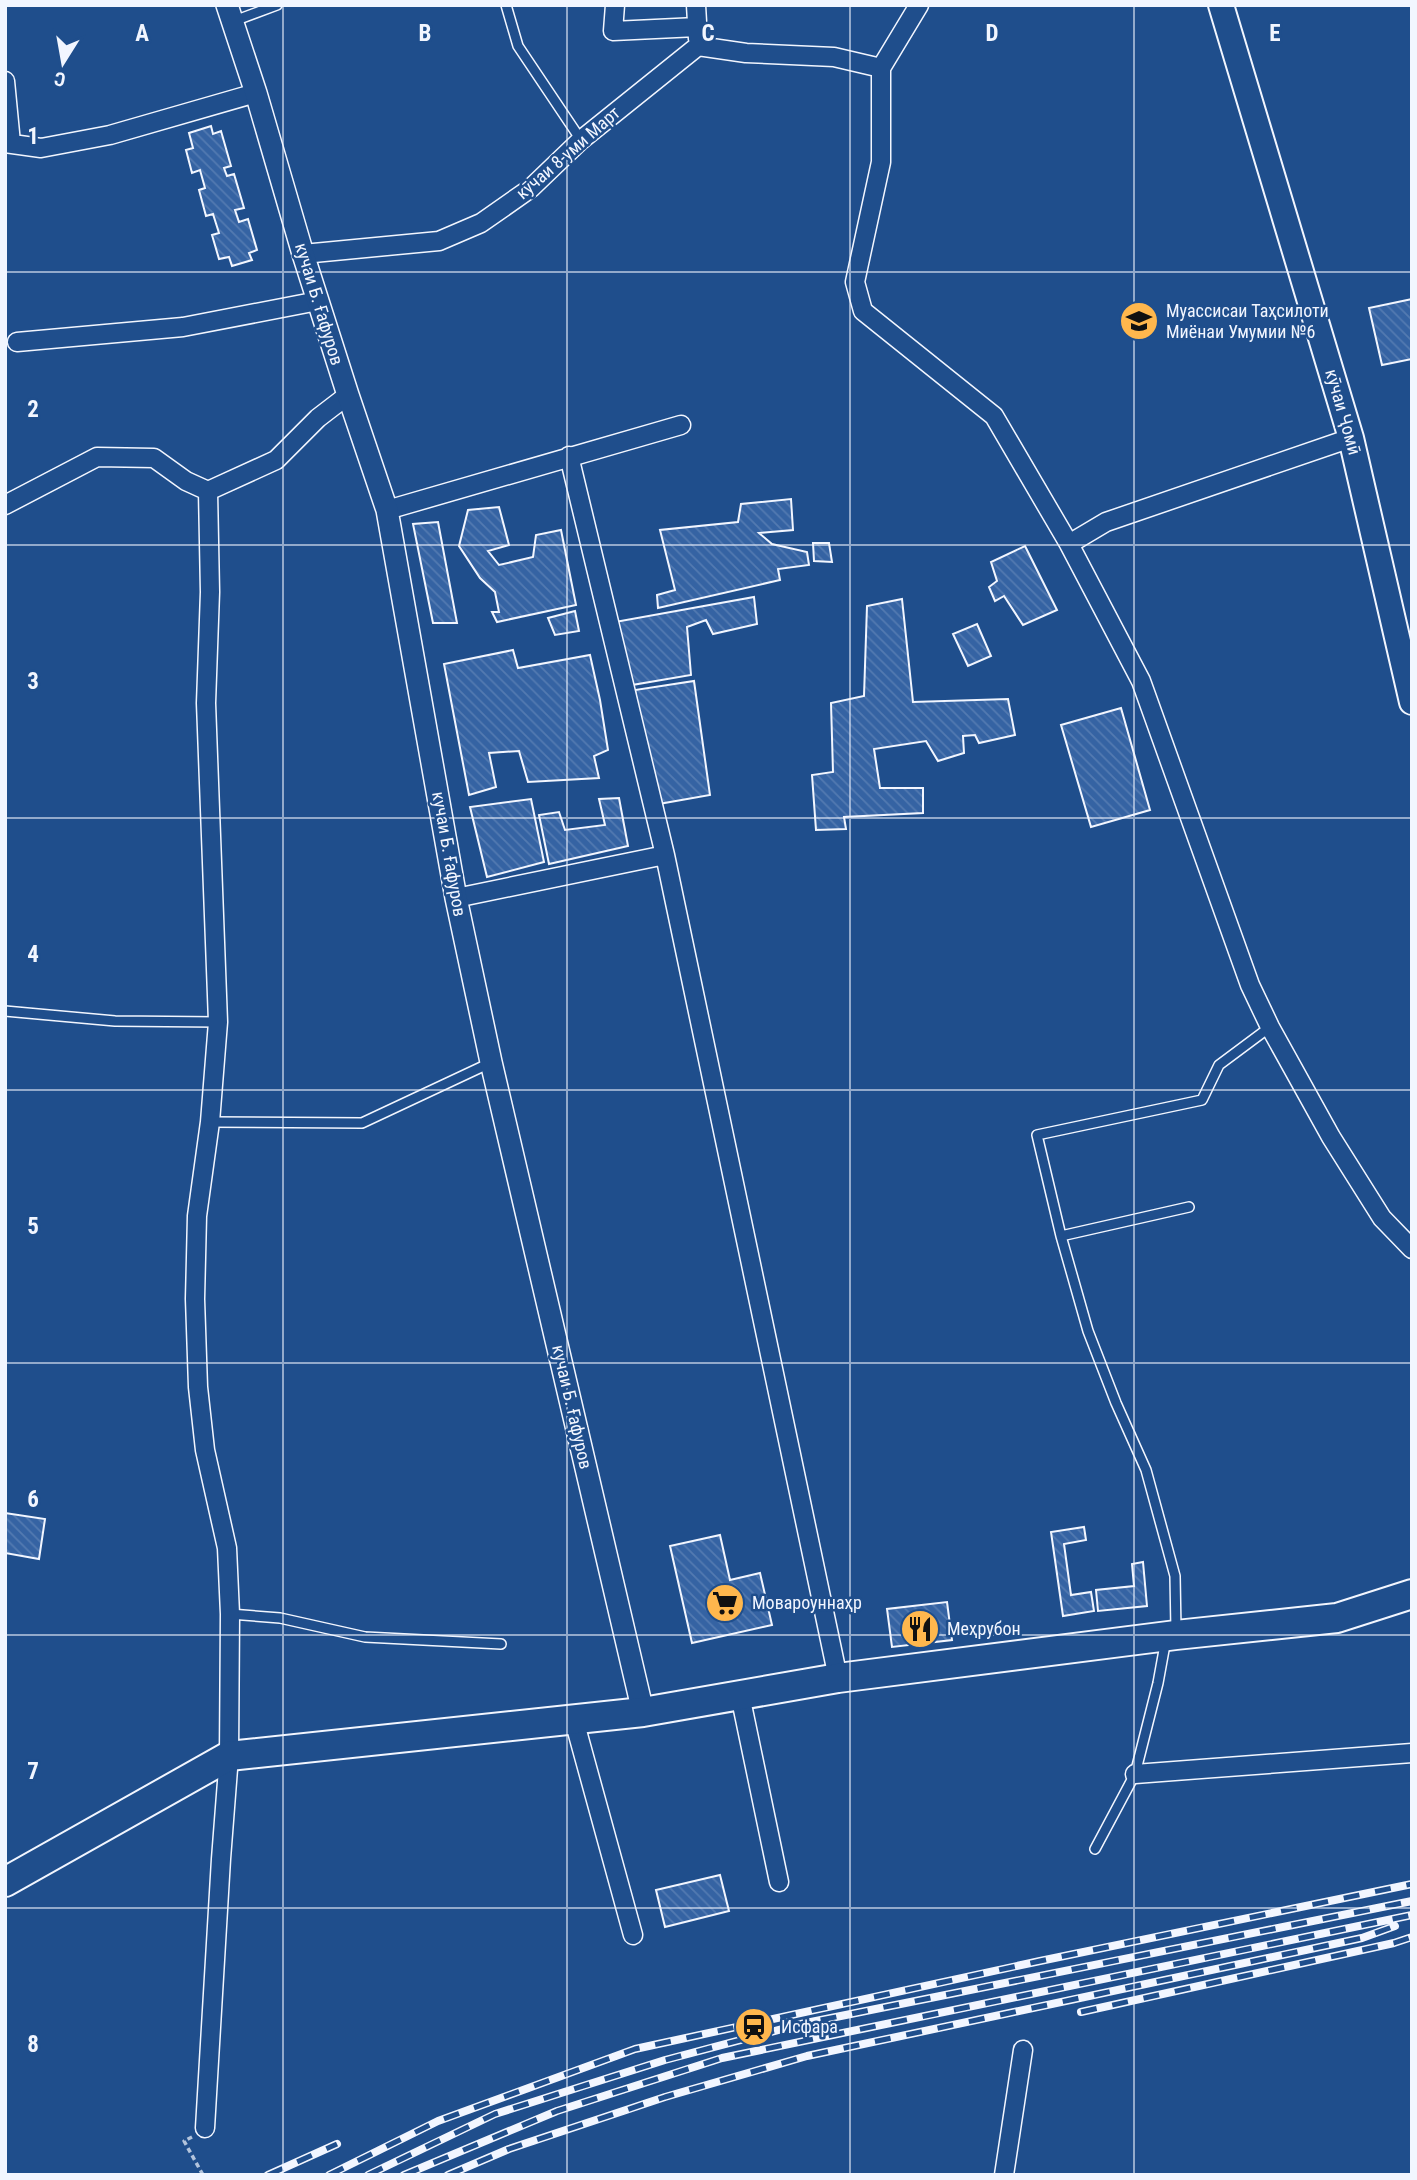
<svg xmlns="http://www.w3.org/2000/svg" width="1417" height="2180" font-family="'Roboto Condensed',sans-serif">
<defs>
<pattern id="building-back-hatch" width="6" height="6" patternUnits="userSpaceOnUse" patternTransform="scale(1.75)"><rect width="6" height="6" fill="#3563a3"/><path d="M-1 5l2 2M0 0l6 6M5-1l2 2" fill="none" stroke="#537ab1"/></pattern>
</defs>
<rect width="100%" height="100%" fill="#1f4e8c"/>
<path fill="url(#building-back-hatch)" stroke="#f2f6ff" stroke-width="2" d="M211 126 213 134 221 131 231 166 224 168 227 176 234 174 244 208 235 210 239 222 248 219 257 250 249 253 252 260 232 266 229 257 219 259 212 235 219 233 213 214 206 216 199 190 205 188 200 170 192 173 186 150 193 148 189 133Z
M1412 299V359L1382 365 1369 308Z
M791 499 793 530 759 533 772 544 807 552 809 565 778 569 780 580 658 608 657 595 675 590 660 530 738 522 741 504Z
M499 507 509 545 488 551 499 565 533 557 536 535 561 530 576 605 497 622 492 612H499L495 592 480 578 459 546 468 510Z
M438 522 457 623H433L413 524Z
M813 543H829L832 562 814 561Z
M1025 546 1057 610 1023 625 1004 596 995 601 989 587 997 581 991 562Z
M754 597 757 624 713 634 706 620 687 627 691 675 632 685 615 622Z
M902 599 913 702 1008 699 1015 735 979 743 975 735 963 736 964 753 938 761 926 741 874 749 880 788H923V813L844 817 846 829 816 830 812 775 833 772 831 703 864 696 867 606Z
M575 611 579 631 555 635 548 618Z
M977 624 991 656 968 666 953 634Z
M513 650 518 668 590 655 600 700 608 750 594 756 599 778 528 782 519 751 489 753 496 787 469 795 444 664Z
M694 681 710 795 653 805 635 690Z
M1121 708 1150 810 1091 827 1061 725Z
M619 798 628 846 549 864 539 815 559 812 565 830 605 825 599 799Z
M531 799 544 862 487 877 470 807Z
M5 1513 45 1519 39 1559 5 1553Z
M1084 1527 1086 1540 1064 1544 1071 1595 1091 1592 1094 1611 1063 1616 1051 1532Z
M720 1535 730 1580 760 1573 772 1625 692 1643 670 1546Z
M1143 1562 1147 1606 1098 1611 1096 1590 1134 1586 1132 1564Z
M947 1602 952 1640 892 1647 887 1609Z
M720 1875 729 1911 665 1927 656 1890Z"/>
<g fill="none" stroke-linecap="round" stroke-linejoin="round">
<defs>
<path id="service" d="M506 5 518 46 581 140
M234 21 277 5
M5 1011 115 1021 218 1022
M210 1122 362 1123 490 1063
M1061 1236 1189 1207
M230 1614 280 1618 365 1637 501 1644
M1176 1630 1175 1576 1146 1470 1116 1403 1088 1331 1061 1236 1037 1135 1202 1100 1219 1065 1270 1027
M1095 1849 1135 1774 1158 1683 1166 1639"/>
<path id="minor" d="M615 5 613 31 697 27
M696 5 698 39
M698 46 746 53 834 57 881 68V162L855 282 863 311 994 416 1069 544 1141 681 1250 985 1270 1027 1331 1137 1382 1218 1412 1249
M881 68 919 5
M5 81 11 143
M5 143 41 148 110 135 256 93
M303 254 439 241 481 223 531 188 581 140 698 46
M17 342 183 327 318 301
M569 456 665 855 838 1678
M5 505 97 457 154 458 186 481 208 491 276 460 318 418 348 395
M387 510 681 425
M1069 544 1106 522 1351 438
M456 898 665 855
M740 1695 779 1882
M574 1720 633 1935
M1135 1774 1412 1753
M205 2128 221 1859 229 1756 230 1614 227 1548 205 1450 198 1387 195 1299 197 1216 210 1122 218 1022 206 703 210 592 208 491
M1004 2175 1023 2050"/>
<path id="tertiary" d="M227 5 256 93 303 254 348 395 387 510 456 898 491 1062 643 1712"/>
<path id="secondary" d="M1221 5 1351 438 1412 702"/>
<path id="primary" d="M5 1882 229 1756 643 1712 838 1678 1176 1635 1337 1618 1412 1594"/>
</defs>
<use href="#service" stroke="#f2f6ff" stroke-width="12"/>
<use href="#minor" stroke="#f2f6ff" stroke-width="21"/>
<use href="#tertiary" stroke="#f2f6ff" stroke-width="24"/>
<use href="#secondary" stroke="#f2f6ff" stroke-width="28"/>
<use href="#primary" stroke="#f2f6ff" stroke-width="32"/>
<path stroke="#b3c4dc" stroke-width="3.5" stroke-dasharray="5 3.5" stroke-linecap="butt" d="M192 2137 184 2141 203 2175"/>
<use href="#service" stroke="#1f4e8c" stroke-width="9"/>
<use href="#minor" stroke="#1f4e8c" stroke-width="18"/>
<use href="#tertiary" stroke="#1f4e8c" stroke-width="21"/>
<use href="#secondary" stroke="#1f4e8c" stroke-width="24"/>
<use href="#primary" stroke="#1f4e8c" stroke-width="28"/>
<defs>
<path id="rail" d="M1081 2012 1394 1943 1412 1937
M268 2175 337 2144
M329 2175 438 2121 635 2049 1040 1961 1412 1884
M368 2175 495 2114 665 2060 801 2024 1412 1901
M404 2175 557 2111 722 2058 1412 1915
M448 2175 509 2149 665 2097 807 2056 1362 1938 1395 1926"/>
</defs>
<use href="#rail" stroke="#f2f6ff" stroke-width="8"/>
<use href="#rail" stroke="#1f4e8c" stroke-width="5" stroke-dasharray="16" stroke-linecap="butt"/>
</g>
<path fill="none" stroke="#f2f6ff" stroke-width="2" stroke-opacity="0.55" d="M283 5V2175M567 5V2175M850 5V2175M1134 5V2175M5 272H1412M5 545H1412M5 818H1412M5 1090H1412M5 1363H1412M5 1635H1412M5 1908H1412"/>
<defs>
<symbol id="school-disc" viewBox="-11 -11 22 22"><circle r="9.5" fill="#ffb74d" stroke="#1f4e8c"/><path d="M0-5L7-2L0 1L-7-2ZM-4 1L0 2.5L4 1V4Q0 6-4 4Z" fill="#111"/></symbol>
<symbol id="supermarket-disc" viewBox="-11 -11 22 22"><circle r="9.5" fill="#ffb74d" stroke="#1f4e8c"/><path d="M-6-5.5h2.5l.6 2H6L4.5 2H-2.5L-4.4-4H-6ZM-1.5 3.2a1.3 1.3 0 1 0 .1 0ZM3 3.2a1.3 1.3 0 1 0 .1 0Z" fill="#111"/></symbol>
<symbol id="restaurant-disc" viewBox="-11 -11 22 22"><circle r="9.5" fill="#ffb74d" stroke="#1f4e8c"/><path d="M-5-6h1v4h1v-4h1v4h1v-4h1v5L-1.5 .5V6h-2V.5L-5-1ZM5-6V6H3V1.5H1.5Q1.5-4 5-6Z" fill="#111"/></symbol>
<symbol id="station-disc" viewBox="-11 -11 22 22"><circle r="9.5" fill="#ffb74d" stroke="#1f4e8c"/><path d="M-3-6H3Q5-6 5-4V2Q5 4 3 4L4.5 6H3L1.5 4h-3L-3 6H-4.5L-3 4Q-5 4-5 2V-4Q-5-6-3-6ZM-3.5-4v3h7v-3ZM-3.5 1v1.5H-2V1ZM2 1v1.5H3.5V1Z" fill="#111"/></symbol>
</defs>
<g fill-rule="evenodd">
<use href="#school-disc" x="1117" y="299" width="44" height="44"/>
<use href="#supermarket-disc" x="703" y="1581" width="44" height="44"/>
<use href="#restaurant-disc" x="898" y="1607" width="44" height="44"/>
<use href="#station-disc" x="732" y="2005" width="44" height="44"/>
</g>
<g text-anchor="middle" stroke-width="5" stroke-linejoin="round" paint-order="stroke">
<g font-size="18" fill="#f2f6ff" stroke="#1f4e8c">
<text transform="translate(568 153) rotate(-41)" y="6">кӯчаи 8-уми Март</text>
<text transform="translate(319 304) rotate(73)" y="6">кучаи Б. Ғафуров</text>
<text transform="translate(1343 412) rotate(74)" y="6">кӯчаи Ҷомӣ</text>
<text transform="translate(449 854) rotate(80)" y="6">кучаи Б. Ғафуров</text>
<text transform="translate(572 1407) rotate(77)" y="6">кучаи Б. Ғафуров</text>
</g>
<g font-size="18" fill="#f2f6ff" stroke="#1f4e8c" text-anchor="start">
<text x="1166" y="317">Муассисаи Таҳсилоти<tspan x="1166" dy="21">Миёнаи Умумии №6</tspan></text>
<text x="752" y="1609">Мовароуннаҳр</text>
<text x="947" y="1635">Меҳрубон</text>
<text x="781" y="2033">Исфара</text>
</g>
</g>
<g font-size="23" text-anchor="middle" font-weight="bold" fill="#f2f6ff" stroke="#1f4e8c" stroke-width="5" stroke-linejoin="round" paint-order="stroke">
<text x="142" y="41">A</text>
<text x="425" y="41">B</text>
<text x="708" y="41">C</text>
<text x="992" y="41">D</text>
<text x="1275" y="41">E</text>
<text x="33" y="144">1</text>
<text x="33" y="417">2</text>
<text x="33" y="689">3</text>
<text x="33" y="962">4</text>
<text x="33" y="1234">5</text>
<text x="33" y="1507">6</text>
<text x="33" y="1779">7</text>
<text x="33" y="2052">8</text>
</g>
<rect width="1417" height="2180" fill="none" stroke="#f2f6ff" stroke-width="14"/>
<g transform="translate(63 63) rotate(191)" stroke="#1f4e8c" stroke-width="5" paint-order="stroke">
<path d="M0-5L12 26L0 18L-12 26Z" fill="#f2f6ff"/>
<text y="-10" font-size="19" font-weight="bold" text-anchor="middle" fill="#f2f6ff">С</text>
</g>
</svg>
